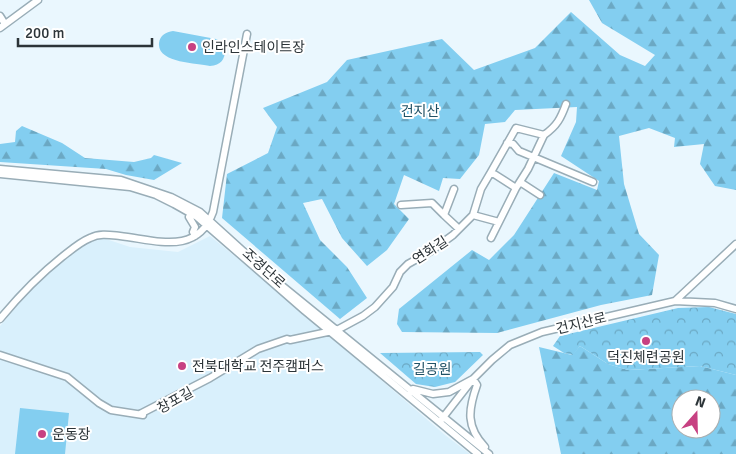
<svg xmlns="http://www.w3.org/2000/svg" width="736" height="454" font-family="Signika,'Noto Sans KR',sans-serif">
<defs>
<pattern id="forest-firs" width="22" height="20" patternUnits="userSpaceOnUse" patternTransform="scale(1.25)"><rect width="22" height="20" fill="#83cef0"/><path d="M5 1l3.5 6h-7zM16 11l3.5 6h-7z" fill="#6ba8c3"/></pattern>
<pattern id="park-crowns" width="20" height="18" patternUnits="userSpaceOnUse" patternTransform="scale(1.25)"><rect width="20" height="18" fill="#83cef0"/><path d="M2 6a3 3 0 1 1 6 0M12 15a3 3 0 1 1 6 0" fill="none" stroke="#6ba8c3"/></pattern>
</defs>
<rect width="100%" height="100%" fill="#eaf7fe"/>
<path fill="#d9f0fc" d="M210 236 274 288 445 435 470 454H0V326L41 277 83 246 100 237 130 247 178 252Z"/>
<path fill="#83cef0" d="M173 31 216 39 220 41 225 49C225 60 221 65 210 66 197 63 157 63 159 43 160 35 166 32 173 31Z
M20 408 69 413 65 454H15Z"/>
<path fill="url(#forest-firs)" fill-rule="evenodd" d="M589 0H736V190L715 186 700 164 704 144 674 147 675 138 649 128 619 136 624 184 639 234 659 255 652 295 601 305 497 333 402 332 397 324 399 309 472 250 489 260 514 235 554 173 597 190 599 181 561 156 576 122 577 107 515 110 505 122 485 124 479 155 460 179 443 178 439 191 404 175 394 204 409 219 387 250 367 266 342 238 322 199 303 203 320 240 347 267 367 298 340 319 222 218 227 174 268 153 277 127 263 108 327 82 347 60 442 39 474 70 535 48 571 12 620 55 645 66 655 55 602 23Z
M22 126 62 143 85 158 134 162 151 158 154 155 182 163 154 180 126 175 106 169 0 162V144L15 142 16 131Z
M580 346 608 364 628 370 700 366 736 375V454H561L539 347 572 355ZM681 399H711V429H681Z"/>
<path fill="url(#park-crowns)" d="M709 307 736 314V375L700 366 628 370 608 364 580 346 573 355 564 353 553 346 560 336 678 308Z
M480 352 483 355 455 382 435 387 416 384 380 353Z"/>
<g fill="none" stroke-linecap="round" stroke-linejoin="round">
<defs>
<path id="minor" d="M0 16 5 24
M0 28 38 0
M507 143 513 144 519 151 593 182
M0 169 121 180 171 197 200 212 275 280 489 454
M491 172 516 128 544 135C557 126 561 118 566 104
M0 174 130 187 156 195 174 204 197 217 305 311 478 454
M520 182 540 195
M454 189 444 215 459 229
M401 205 432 203 444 215
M191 214 189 217 195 227 193 232 195 236
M473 215 499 222
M491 238 516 188 528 169 544 135
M675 301 715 303 736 309
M0 319C19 296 38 276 62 257 71 250 80 242 90 238 100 233 110 235 120 236 156 240 197 256 213 212L247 34
M0 355 67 377 99 403 111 410 143 415
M411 392 413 389 433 394 449 392 473 379 477 385C468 410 466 427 485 447
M140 414 210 378 258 349 287 339 290 340 337 330 363 316 375 307 393 287 400 272 408 264 431 251 453 235 473 215 481 189 491 172 516 188
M441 420 473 379 492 360 510 345 542 332 675 301 736 244"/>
</defs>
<use href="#minor" stroke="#99adb7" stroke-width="9"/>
<use href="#minor" stroke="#fff" stroke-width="6"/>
</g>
<g fill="#c74182" stroke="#fff" stroke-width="2">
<circle cx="192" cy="47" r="5"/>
<circle cx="646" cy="341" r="5"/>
<circle cx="182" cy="366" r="5"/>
<circle cx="42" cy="434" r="5"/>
</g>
<g text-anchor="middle" stroke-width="4" stroke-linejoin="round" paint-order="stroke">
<g font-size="14" fill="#2c3438" stroke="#fff" text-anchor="start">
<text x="202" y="52">인라인스테이트장</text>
<text x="646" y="362" text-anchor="middle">덕진체련공원</text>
<text x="192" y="371">전북대학교 전주캠퍼스</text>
<text x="52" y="439">운동장</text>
</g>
<g font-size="14" fill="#215266" stroke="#fff">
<text x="420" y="116">건지산</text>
<text x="432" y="374">길공원</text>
</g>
<g font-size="14" fill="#2c3438" stroke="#fff">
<text transform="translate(430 250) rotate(-33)" y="5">연화길</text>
<text transform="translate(264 268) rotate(42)" y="5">조경단로</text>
<text transform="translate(581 323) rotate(-14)" y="5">건지산로</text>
<text transform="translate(175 400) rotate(-29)" y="5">창포길</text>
</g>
</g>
<g transform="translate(696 414) rotate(20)"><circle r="24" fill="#ffffff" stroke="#abaeaf"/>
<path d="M0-4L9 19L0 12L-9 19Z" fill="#c74182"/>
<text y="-8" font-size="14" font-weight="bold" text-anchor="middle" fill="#2c3438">N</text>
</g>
<path d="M18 38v8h134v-8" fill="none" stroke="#2c3438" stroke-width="2.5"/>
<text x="25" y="38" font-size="15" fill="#2c3438" stroke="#ffffff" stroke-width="4" paint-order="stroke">200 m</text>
</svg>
